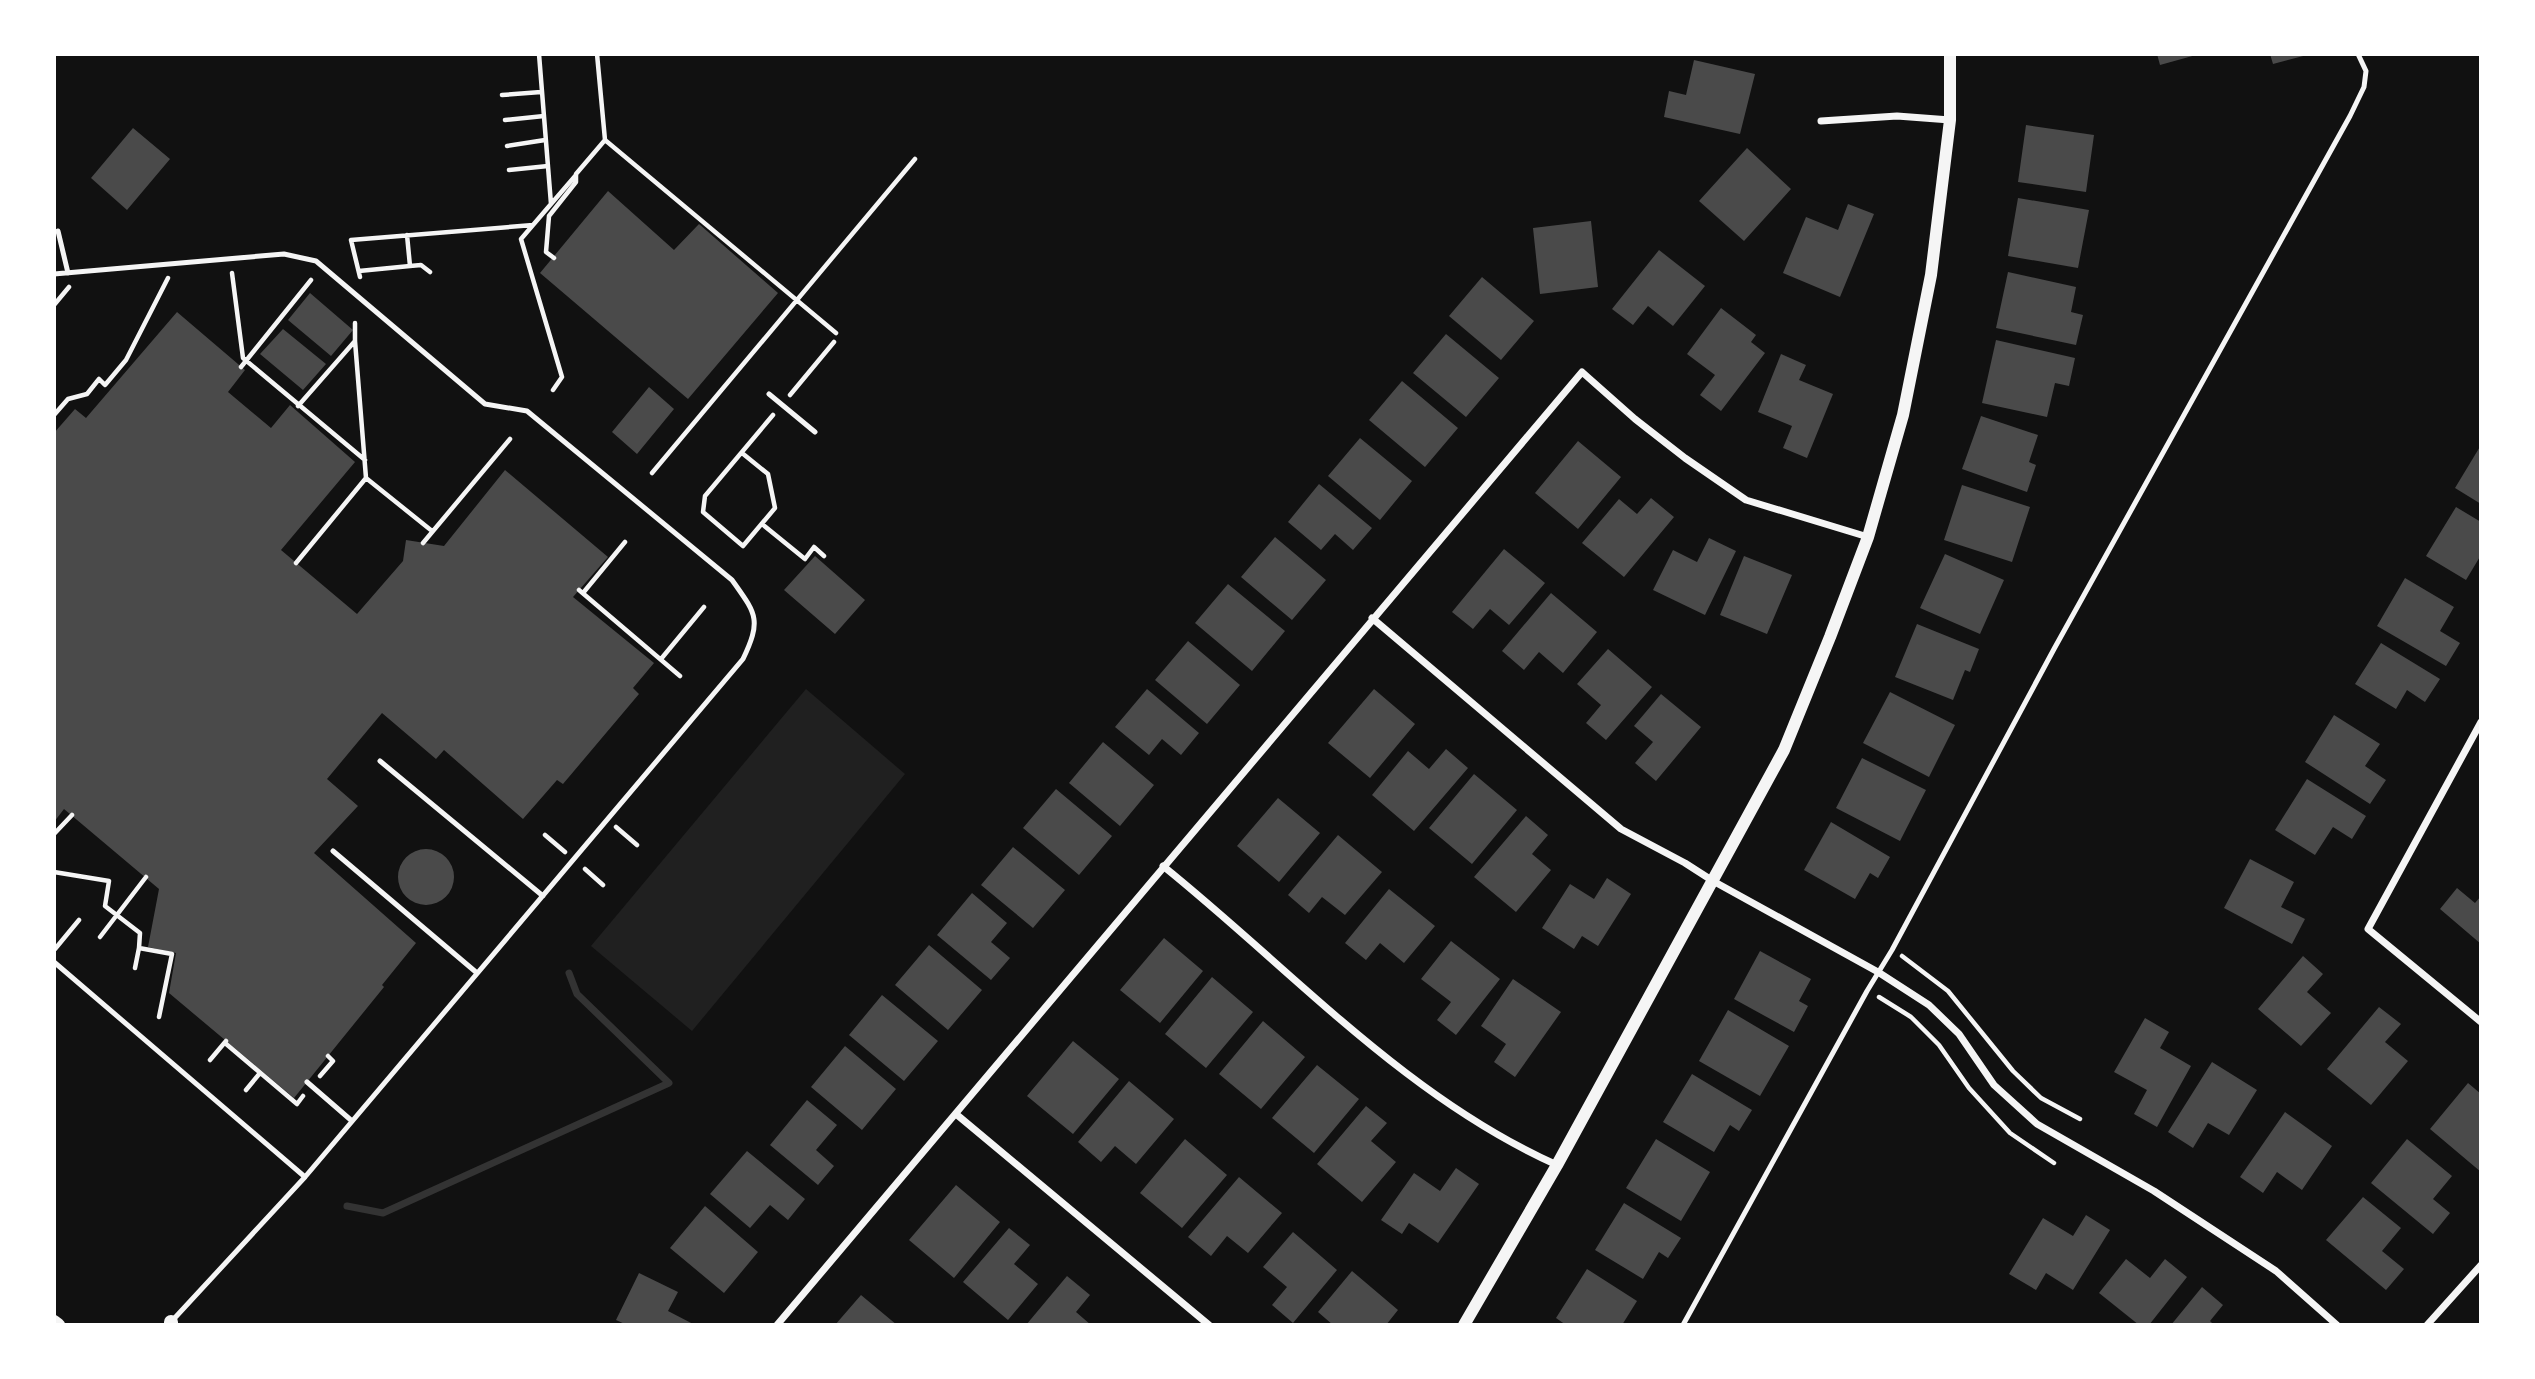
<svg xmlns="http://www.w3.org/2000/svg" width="2535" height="1379" font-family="'DejaVu Sans',sans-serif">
<rect width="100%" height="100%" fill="#111"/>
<path fill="#202020" d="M806 689 905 774 692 1031 591 946Z"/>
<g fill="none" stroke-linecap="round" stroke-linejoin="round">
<path stroke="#333" stroke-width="7" d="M347 1206 383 1213 669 1083 577 994 569 973"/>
</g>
<path fill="#4a4a4a" d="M2157 54H2196V55L2160 65Z
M2270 54H2307V55L2273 64Z
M1694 60 1755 74 1740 134 1664 117 1669 91 1686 95Z
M2026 125 2094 135 2086 192 2018 182Z
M133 128 170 159 127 210 91 178Z
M1747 148 1791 189 1744 241 1699 201Z
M608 191 674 250 699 224 778 293 688 399 540 273Z
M2018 198 2089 210 2078 268 2008 256Z
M1848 204 1874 214 1840 297 1783 273 1806 217 1838 230Z
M1591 221 1598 287 1540 294 1533 228Z
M1659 250 1705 286 1673 326 1648 306 1633 325 1612 309Z
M2008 272 2076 287 2071 312 2083 315 2076 345 1996 328Z
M1482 277 1534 321 1501 360 1449 316Z
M310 293 353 330 331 356 288 320Z
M1721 308 1756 335 1751 342 1765 353 1721 411 1700 395 1715 375 1687 354Z
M177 312 245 370 228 392 271 428 290 405 355 462 281 550 357 614 403 561 406 540 444 546 505 470 608 557 573 597 654 663 633 688 639 694 563 784 557 780 523 819 444 750 436 759 382 713 327 779 358 806 314 853 416 943 382 985 384 987 294 1098 169 993 176 953 148 947 159 889 64 809 54 822V433L75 409 86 418Z
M283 329 326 364 303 390 260 354Z
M1446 334 1499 378 1466 417 1413 373Z
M1996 340 2075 358 2069 386 2055 383 2047 417 1982 403Z
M1781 354 1806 365 1799 380 1833 394 1807 458 1783 448 1792 426 1758 412Z
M1402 381 1458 428 1425 467 1369 420Z
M649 387 674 409 637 454 612 432Z
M1981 416 2038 435 2029 462 2036 465 2027 492 1962 469Z
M1360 438 1412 481 1380 520 1328 476Z
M1578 441 1621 477 1578 529 1535 493Z
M2481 445V504L2455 488Z
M1319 484 1372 528 1353 550 1335 534 1321 550 1288 522Z
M1962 485 2030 507 2012 562 1944 540Z
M1651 498 1674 517 1624 577 1582 543 1619 499 1637 514Z
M2456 507 2481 522V555L2466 580 2426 556Z
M1275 537 1326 580 1292 620 1241 577Z
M1709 538 1736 551 1705 615 1653 590 1673 550 1697 562Z
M1504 549 1545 583 1509 625 1490 609 1473 629 1452 612Z
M1945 554 2004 580 1980 634 1920 608Z
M815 556 865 600 835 634 784 590Z
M1744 556 1792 575 1767 634 1720 615Z
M2405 578 2454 607 2440 631 2460 643 2446 666 2377 626Z
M1228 584 1285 631 1252 671 1195 623Z
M1551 593 1597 632 1563 673 1539 652 1524 670 1502 651Z
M1917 624 1979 649 1970 672 1965 670 1953 700 1895 677Z
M1188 641 1240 685 1207 724 1155 680Z
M2381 643 2440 679 2425 702 2407 690 2396 709 2355 684Z
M1608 649 1652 687 1606 740 1586 723 1601 705 1577 684Z
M1147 689 1199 733 1181 755 1162 739 1149 755 1115 727Z
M1374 689 1415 724 1370 778 1328 743Z
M1890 692 1955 725 1929 777 1863 743Z
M1661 694 1701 727 1656 781 1635 763 1653 742 1634 726Z
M2334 715 2380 744 2365 766 2386 780 2370 804 2305 762Z
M1103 742 1154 785 1120 826 1069 783Z
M1446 749 1468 768 1414 831 1372 795 1408 751 1429 769Z
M1862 758 1926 790 1900 841 1836 808Z
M1474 774 1517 810 1472 864 1429 828Z
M2307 779 2366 816 2352 839 2333 827 2315 855 2275 830Z
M1056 789 1112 836 1079 875 1023 828Z
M1278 798 1320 833 1279 882 1237 846Z
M1526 816 1548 835 1532 854 1551 870 1516 912 1474 877Z
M1831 822 1890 857 1878 878 1870 873 1855 899 1804 870Z
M1338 835 1382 872 1345 915 1322 897 1309 913 1288 895Z
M1013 847 1065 890 1033 928 981 885Z
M398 877a28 28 0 1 1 56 0a28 28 0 1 1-56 0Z
M2250 859 2294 882 2281 907 2305 919 2292 944 2224 908Z
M1607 878 1631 894 1598 946 1582 936 1574 949 1542 928 1570 884 1594 899Z
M2457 888 2475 903 2481 896V944L2440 909Z
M1389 889 1435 926 1404 963 1380 943 1366 960 1345 943Z
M972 893 1007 923 991 942 1010 958 991 980 937 935Z
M1164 938 1203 971 1160 1023 1120 990Z
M1451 941 1500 979 1456 1035 1437 1020 1451 1002 1421 979Z
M929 945 982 990 948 1030 895 985Z
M1760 951 1811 979 1799 1001 1808 1006 1794 1032 1734 999Z
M2303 956 2323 974 2307 992 2331 1013 2301 1046 2258 1009Z
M1212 977 1253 1012 1206 1068 1165 1034Z
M1513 979 1561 1012 1515 1077 1494 1062 1506 1044 1481 1026Z
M882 995 938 1041 904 1081 849 1035Z
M2379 1007 2401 1024 2385 1042 2408 1061 2371 1105 2327 1069Z
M1728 1010 1789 1046 1760 1096 1699 1061Z
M2145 1018 2169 1032 2160 1048 2191 1066 2157 1127 2134 1114 2147 1090 2114 1072Z
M1263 1021 1305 1057 1261 1109 1219 1074Z
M1073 1041 1119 1079 1073 1134 1027 1096Z
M845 1046 896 1089 862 1130 811 1087Z
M2212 1062 2257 1090 2229 1135 2208 1123 2193 1148 2168 1132Z
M1317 1065 1359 1099 1314 1153 1272 1118Z
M1692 1074 1752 1110 1739 1131 1730 1125 1714 1152 1663 1122Z
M1129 1081 1174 1119 1136 1164 1115 1146 1101 1162 1078 1142Z
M2468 1083 2481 1094V1172L2430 1129Z
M807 1100 837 1125 816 1150 834 1166 818 1185 770 1145Z
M1366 1106 1387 1123 1371 1141 1396 1162 1362 1202 1317 1164Z
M2285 1112 2332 1146 2302 1190 2277 1172 2263 1193 2240 1177Z
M1185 1139 1227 1175 1182 1228 1140 1193Z
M1656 1139 1710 1172 1681 1221 1626 1188Z
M2407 1139 2452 1176 2433 1199 2450 1213 2433 1234 2371 1183Z
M747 1151 805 1199 788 1220 770 1205 750 1228 710 1194Z
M1456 1168 1479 1184 1438 1243 1409 1223 1402 1234 1381 1220 1414 1173 1440 1191Z
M1239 1177 1282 1213 1248 1253 1227 1236 1211 1256 1188 1237Z
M956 1185 1000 1222 954 1278 909 1240Z
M2363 1197 2401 1228 2382 1251 2404 1269 2386 1290 2326 1240Z
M1624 1203 1681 1238 1668 1258 1659 1252 1643 1279 1595 1250Z
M705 1206 758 1252 724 1293 670 1248Z
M2086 1215 2110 1230 2073 1290 2046 1273 2036 1290 2009 1274 2043 1218 2073 1236Z
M1009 1228 1030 1245 1014 1264 1038 1284 1008 1320 963 1282Z
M1293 1232 1337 1270 1293 1323 1272 1305 1287 1287 1263 1267Z
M2126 1259 2150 1278 2165 1259 2187 1277 2149 1325H2139L2099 1293Z
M1587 1269 1637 1301 1622 1325H1566L1556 1318Z
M1352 1271 1398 1310 1386 1325H1333L1318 1312Z
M639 1273 678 1292 668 1311 695 1325H627L616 1320Z
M1067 1276 1090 1295 1076 1312 1091 1325H1026Z
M2202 1287 2223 1305 2210 1321 2214 1325H2171Z
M861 1295 897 1325H835Z"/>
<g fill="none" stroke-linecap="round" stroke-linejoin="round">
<path stroke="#f5f5f5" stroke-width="4.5" d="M539 54 551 204 521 239 562 377 553 390
M597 54 605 140
M502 95 541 92
M505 120 544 116
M507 146 545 140
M509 170 548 166
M551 204 576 175
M407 235 410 266 421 265 430 272
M554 258 546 252 549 216 576 182V174L605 140 836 333
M359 271 410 266
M232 273 243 358 365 460
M360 277 351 240 533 225
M54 305 69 287
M355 323V341L366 478 432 531
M241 367 311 280
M790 395 834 342
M298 406 355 341
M54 415 68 399 87 394 99 379 105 385 126 360 168 278
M742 453 768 474 775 508 743 546 703 512 705 496 773 415
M652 473 915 159
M762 524 805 559 814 547 824 556
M423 543 510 439
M296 563 366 478
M579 590 680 676
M583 593 625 542
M661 659 704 607
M616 827 637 845
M54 834 72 815
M545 835 565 852
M585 869 603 885
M54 872 109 881 105 906 140 933 139 948 172 954 159 1017
M100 937 146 877
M55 949 79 920
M1902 956 1948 991 2013 1071 2041 1098 2080 1119
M135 968 139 948
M1879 997 1911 1017 1939 1045 1969 1088 2010 1133 2054 1163
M225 1043 297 1104 303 1096
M210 1060 226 1041
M320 1076 333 1061 328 1056
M246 1090 260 1073"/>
<path stroke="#f5f5f5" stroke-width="5" d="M58 231 68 273
M54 274 284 254 316 261 485 404 527 411 732 580C756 614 762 619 743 659L305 1177 171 1322
M769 394 815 432
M380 761 543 896
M333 851 477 973
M54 962 305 1177
M307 1082 352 1121
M1683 1325 1867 991 1892 950 2054 649 2350 116 2364 87 2366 71 2358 54"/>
<path stroke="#f5f5f5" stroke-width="7" d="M1821 121 1897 116 1950 120
M1372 618 1621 829 1685 863 1713 881 1878 972 1929 1005 1959 1034 1994 1085 2037 1124 2154 1191 2276 1271 2337 1325
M2481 722 2368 929 2481 1022
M1163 866C1291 969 1405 1097 1557 1165
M956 1114 1209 1325
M777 1325 1582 372 1635 419 1685 458 1746 500 1868 537
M2427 1325 2481 1265"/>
<path stroke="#f5f5f5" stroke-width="12" d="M1464 1325 1557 1165 1784 750 1830 637 1868 537 1903 415 1931 275 1950 120V54"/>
<path stroke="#f5f5f5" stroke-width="14" d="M54 1322 58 1325
M171 1325V1322"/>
</g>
<rect width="2535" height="1379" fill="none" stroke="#ffffff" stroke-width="112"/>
</svg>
